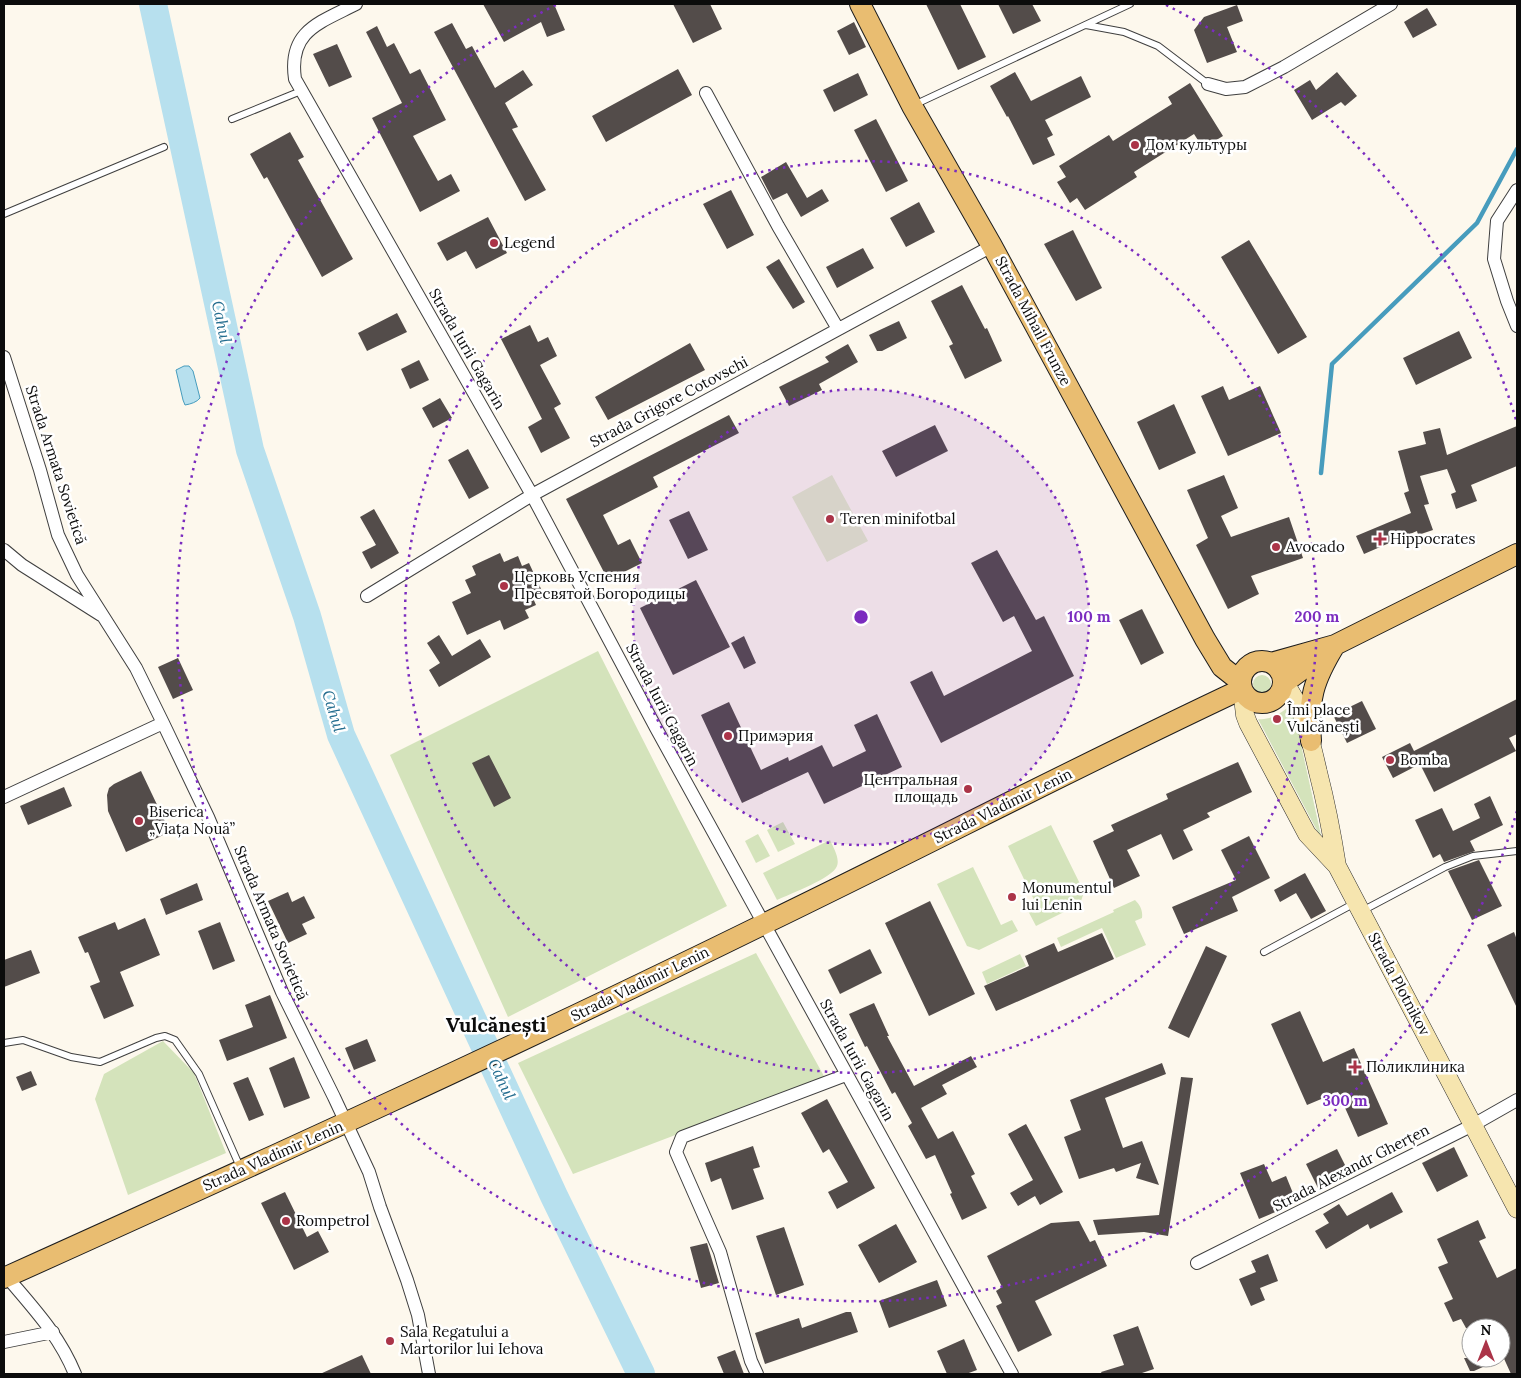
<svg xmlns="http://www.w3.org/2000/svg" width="1521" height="1378" font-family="Lora,serif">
<rect width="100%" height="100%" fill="#fdf8ed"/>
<path fill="#d4e3bb" d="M598 651 727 906 508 1017 390 755Z
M1253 684a9 9 0 1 1 18 0a9 9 0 1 1-18 0Z
M1292 704 1322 840 1258 719C1270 721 1283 712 1292 704Z
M783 822 795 844 778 852 767 830Z
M1051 825 1084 892 1080 904 1036 926 1026 907 1035 902 1008 846Z
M758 834 770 856 756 863 745 841Z
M830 840C833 847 840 858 837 866 833 878 790 894 777 900L763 873Z
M973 867 1001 925 1012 920 1018 931 979 950 967 946 937 884Z
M1135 900C1140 905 1143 910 1142 918L1135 921 1146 945 1116 958 1102 928 1061 947 1057 938 1114 912 1113 910Z
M756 953 825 1078 573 1174 518 1063Z
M1020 954 1026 966 987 984 982 972Z
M163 1041 194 1073 226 1153 128 1195 95 1099 104 1074Z"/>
<path fill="#e4ebcb" d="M832 475 868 541 827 562 792 497Z"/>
<path fill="#b7e0ee" stroke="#479cbd" d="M184 366H189L193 371 200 398C197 402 191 404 185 405L183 400 176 370Z"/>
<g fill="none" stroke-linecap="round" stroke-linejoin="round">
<path stroke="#479cbd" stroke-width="4.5" d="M1321 473 1332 364 1477 223 1517 149"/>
<path stroke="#b7e0ee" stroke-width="28" d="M153 4 250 450 307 616 341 735 554 1196 641 1374"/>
</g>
<path fill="#534c4a" d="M483 4H554L565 30 547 37 541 22 504 42Z
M673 4H710L722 29 693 43Z
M926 4H960L986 57 958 70Z
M998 4H1032L1041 21 1013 34Z
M1237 5 1243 21 1227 27 1237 52 1207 63 1194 30 1204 17Z
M1427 8 1437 25 1413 38 1404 22Z
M854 22 866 47 849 55 837 31Z
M452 23 466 49 472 46 495 88 523 70 533 85 505 103 518 127 512 129 546 190 525 201 434 32Z
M377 26 387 47 394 43 410 74 420 69 446 120 413 136 438 181 451 174 460 191 420 212 372 118 402 103 366 32Z
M337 44 352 77 329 87 313 54Z
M678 69 692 95 606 142 592 116Z
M1015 72 1031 101 1081 76 1091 97 1045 120 1053 135 1047 138 1055 155 1033 165 1008 116 1007 117 990 86Z
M1337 72 1357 96 1345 106 1341 102 1312 120 1294 90 1310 80 1316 90Z
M858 73 868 95 834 112 823 90Z
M1190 83 1223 136 1203 148 1194 134 1134 172 1137 177 1085 210 1077 198 1070 203 1057 182 1066 177 1059 166 1109 135 1113 141 1172 104 1168 97Z
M876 119 908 181 886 192 854 130Z
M290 132 304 157 298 160 353 259 322 277 267 177 264 179 250 154Z
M786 162 807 198 822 189 829 201 801 217 787 193 773 200 761 177Z
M731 190 754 235 727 249 703 204Z
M919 202 935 232 906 247 890 218Z
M488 217 507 253 476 269 466 251 447 261 437 243Z
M1073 230 1102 288 1076 301 1044 244Z
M1249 240 1307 337 1278 354 1221 257Z
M863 248 874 268 837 288 826 267Z
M779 259 805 302 793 309 766 267Z
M962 285 985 329 987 328 1002 361 965 379 949 346 953 344 931 301Z
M397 313 407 332 367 351 358 333Z
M899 321 907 338 882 351H877L869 335Z
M530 325 538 342 548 337 557 356 540 365 561 404 554 408 570 438 541 453 528 427 542 419 501 339Z
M1459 331 1472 358 1416 385 1403 358Z
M690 343 705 370 608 420 595 397Z
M848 344 858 362 819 384 822 390 789 406 779 387 829 362 825 357Z
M419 360 429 380 410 389 401 369Z
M1223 386 1229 400 1260 386 1281 433 1228 456 1201 396Z
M440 398 452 418 433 428 422 408Z
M1174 404 1196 453 1159 470 1137 422Z
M729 415 739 433 653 477 658 487 603 515 618 545 630 539 642 563 608 580 566 499Z
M935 425 948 451 896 477 882 451Z
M1517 426V466L1471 485 1477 501 1456 509 1451 494 1456 492 1447 469 1420 476 1429 504 1424 505 1433 530 1418 535 1417 531 1364 554 1356 536 1411 513 1404 493 1409 491 1398 451 1426 444 1423 432 1440 428 1447 455Z
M468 449 489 488 469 499 448 460Z
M1224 475 1238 508 1221 516 1231 537 1289 517 1303 558 1251 576 1259 594 1228 609 1196 545 1208 538 1187 490Z
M374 509 399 553 371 569 362 552 376 545 360 517Z
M689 511 708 550 688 559 669 520Z
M997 550 1036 620 1044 616 1074 676 941 743 910 682 932 671 944 696 1032 651 1014 616 1003 622 971 563Z
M500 553 504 562 518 556 522 566 529 563 542 591 532 596 536 605 525 610 529 618 504 630 500 620 467 635 452 602 471 593 465 580 476 575 472 566Z
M696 580 730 647 673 675 640 608Z
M1142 609 1164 653 1141 665 1119 620Z
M439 635 452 656 480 639 491 657 439 687 429 670 440 663 427 643Z
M744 636 756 663 744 669 731 643Z
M178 658 193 690 173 699 158 667Z
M1517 699V734L1509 738 1516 751 1434 792 1420 764 1393 778 1382 757 1410 743 1414 751Z
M1362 701 1376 729 1347 743 1333 715Z
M729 702 761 770 788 757 789 761 822 745 833 767 866 751 854 725 877 714 902 767 824 804 808 772 742 803 701 715Z
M489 755 511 798 494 807 472 763Z
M1238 762 1252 792 1207 813 1210 817 1183 830 1193 850 1173 860 1161 834 1127 850 1140 876 1114 888 1093 841 1114 831 1111 825 1168 799 1166 794Z
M141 771 170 832 126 852 108 811 107 795 109 788 114 784Z
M64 787 72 806 28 825 20 806Z
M1490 796 1503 825 1470 841 1475 851 1444 862 1440 854 1433 858 1415 820 1442 808 1453 831 1480 818 1474 804Z
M1249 836 1270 878 1232 897 1238 911 1184 934 1172 907 1236 880 1221 850Z
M1479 860 1502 906 1472 920 1448 871Z
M1305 873 1326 911 1311 919 1296 893 1280 902 1274 890Z
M197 883 203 900 166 915 160 899Z
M288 892 292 902 304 896 315 918 302 924 307 934 288 943 268 901Z
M930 901 975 994 929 1016 885 923Z
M145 918 160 955 120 972 134 1006 104 1019 90 986 100 982 88 952 85 953 78 937 115 922 118 930Z
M220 922 235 961 213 970 198 931Z
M1514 932 1517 940V1008L1487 945Z
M1102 933 1114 959 996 1011 984 986 1029 966 1025 956 1054 943 1058 952Z
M1206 946 1227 956 1189 1038 1168 1028Z
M870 949 882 973 840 994 828 970Z
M31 950 40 973 4 987V960Z
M270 995 287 1038 227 1061 219 1040 253 1027 245 1005Z
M874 1003 889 1036H887L914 1086 971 1056 977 1067 942 1085 947 1094 921 1108 938 1139 953 1131 975 1174 971 1176 987 1208 962 1220 950 1194 952 1193 935 1155 926 1159 908 1126 912 1123 895 1092 892 1094 867 1046 865 1047 849 1014Z
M1300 1011 1323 1062 1354 1048 1388 1124 1358 1137 1338 1092 1307 1105 1271 1024Z
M367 1039 376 1061 354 1070 345 1048Z
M294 1057 310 1098 284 1108 269 1068Z
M1162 1063 1166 1074 1105 1098 1123 1148 1142 1141 1159 1185 1136 1178 1141 1163 1116 1172 1114 1168 1079 1179 1064 1137 1081 1130 1070 1100Z
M31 1071 37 1085 22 1091 16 1077Z
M248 1077 264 1115 249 1121 233 1083Z
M1181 1077 1193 1078 1168 1236 1144 1232 1098 1235 1093 1220 1159 1215Z
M827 1099 875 1188 837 1209 828 1192 848 1182 829 1149 823 1153 801 1113Z
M1026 1124 1063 1192 1040 1205 1035 1196 1018 1206 1010 1193 1033 1180 1008 1134Z
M753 1146 760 1167 753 1169 764 1199 732 1210 721 1178 711 1182 705 1163Z
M1454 1147 1468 1176 1437 1192 1422 1163Z
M1337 1149 1349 1173 1318 1188 1306 1164Z
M1264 1164 1272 1182 1286 1176 1297 1203 1259 1219 1240 1173Z
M285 1192 307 1237 318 1231 329 1252 294 1270 261 1203Z
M1392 1192 1403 1212 1370 1229 1368 1224 1326 1249 1315 1231 1329 1223 1323 1214 1339 1204 1347 1216Z
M1478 1220 1486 1238 1479 1241 1497 1278 1517 1268V1374H1511L1501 1352V1328H1466L1461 1319 1453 1322 1444 1303 1453 1299 1438 1267 1448 1263 1437 1239Z
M1079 1221 1090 1242 1095 1240 1107 1266 1035 1301 1052 1335 1018 1352 996 1306 1002 1303 996 1291 1002 1287 987 1256 1051 1223Z
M896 1224 917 1262 879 1283 858 1245Z
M784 1227 804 1285 776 1295 756 1236Z
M707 1243 719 1283 701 1288 690 1247Z
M1268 1254 1278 1281 1260 1288 1265 1300 1251 1306 1239 1279 1256 1272 1251 1261Z
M937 1280 947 1306 889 1328 879 1301Z
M846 1312H851L858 1332 765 1364 755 1333 799 1318 802 1328Z
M1138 1326 1154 1369 1139 1374H1102L1101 1372 1124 1365 1113 1335Z
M964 1339 977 1370 966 1374H947L937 1351Z
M735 1350 744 1374H724L717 1357Z
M362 1355 371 1374H320Z
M1464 1358H1503L1474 1371H1470Z"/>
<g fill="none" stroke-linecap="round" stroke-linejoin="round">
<defs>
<path id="lane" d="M1086 25 1124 32 1158 46 1208 84
M914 105 1130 4
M232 119 301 91
M4 214 164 147
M1362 911 1445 867 1473 856 1517 851
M1264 952 1355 903
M4 1043 23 1040 71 1057 100 1062 156 1038 165 1036 175 1040 199 1074 240 1167"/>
<path id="street" d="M356 4C319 23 288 31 295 79L532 495 656 728 1012 1374
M1208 84 1226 89 1245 87 1284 67 1391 4
M706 93 778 226 838 329
M1517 190 1497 221 1494 259 1507 301 1517 326
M4 357 40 470 58 535 77 575 136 668 163 723 208 817 282 992 334 1097 369 1172 380 1207 407 1280 418 1315 429 1374
M4 550 22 565 101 615
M367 596 532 495 992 246
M4 797 163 723
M1197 1263 1473 1125 1517 1100
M7 1277C34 1309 59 1335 75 1374
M4 1342 53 1332
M757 1374 751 1361 720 1252 676 1152 682 1137 846 1075"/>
<path id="secondary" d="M1284 683C1304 707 1311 742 1318 772 1326 803 1332 834 1337 866
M1242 689 1245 715 1248 723 1307 834 1337 866 1517 1209"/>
<path id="primary" d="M860 4 912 106 992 246 1205 639 1222 667 1241 682
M1241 682a21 21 0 1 1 42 0a21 21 0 1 1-42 0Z
M1271 663 1335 645 1517 554
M1284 683 1326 652
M1311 741C1308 699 1313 681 1335 645
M4 1278C259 1163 514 1047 766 923 925 846 1082 764 1242 689"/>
</defs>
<use href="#lane" stroke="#3f3f3f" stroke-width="8"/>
<use href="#street" stroke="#3f3f3f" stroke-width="14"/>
<use href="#secondary" stroke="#2e2e2e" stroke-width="19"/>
<use href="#primary" stroke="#1d1d1d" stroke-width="22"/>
<use href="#lane" stroke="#fff" stroke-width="6"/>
<use href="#street" stroke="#fff" stroke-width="12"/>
<use href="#secondary" stroke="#f6e5af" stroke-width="18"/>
<use href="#primary" stroke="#e9bd71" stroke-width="20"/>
</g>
<circle cx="861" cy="617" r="228" fill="#7b2cbf" fill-opacity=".12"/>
<g fill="none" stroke="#7b2cbf" stroke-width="2.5" stroke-dasharray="2.5 5">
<circle cx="861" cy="617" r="228"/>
<circle cx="861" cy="617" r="456"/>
<path d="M1517 811A684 684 0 1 1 556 5M1166 5A684 684 0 0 1 1517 423"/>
</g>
<g fill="#ab3448" stroke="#fff" stroke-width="2">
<circle cx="1135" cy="145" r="5"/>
<circle cx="494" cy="243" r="5"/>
<circle cx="830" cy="519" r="5"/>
<path d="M1377.5 531.5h5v5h5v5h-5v5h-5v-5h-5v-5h5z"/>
<circle cx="1276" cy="547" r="5"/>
<circle cx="504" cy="586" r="5"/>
<circle cx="1277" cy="719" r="5"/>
<circle cx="728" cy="736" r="5"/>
<circle cx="1390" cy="760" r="5"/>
<circle cx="968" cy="789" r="5"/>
<circle cx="139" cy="821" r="5"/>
<circle cx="1012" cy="897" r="5"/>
<path d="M1352.5 1059.5h5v5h5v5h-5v5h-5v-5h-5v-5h5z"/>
<circle cx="286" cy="1221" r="5"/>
<circle cx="390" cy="1341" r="5"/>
</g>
<g text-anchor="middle" stroke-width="5" stroke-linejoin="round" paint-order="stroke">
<g font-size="15" fill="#0c0c0c" stroke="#fff" text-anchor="start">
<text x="1145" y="150">Дом культуры</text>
<text x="504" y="248">Legend</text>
<text x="840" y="524">Teren minifotbal</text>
<text x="1390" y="544">Hippocrates</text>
<text x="1286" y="552">Avocado</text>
<text x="514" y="582">Церковь Успения<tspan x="514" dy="17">Пресвятой Богородицы</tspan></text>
<text x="1287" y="715">Îmi place<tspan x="1287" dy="17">Vulcănești</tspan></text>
<text x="738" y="741">Примэрия</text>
<text x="1400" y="765">Bomba</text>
<text x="958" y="785" text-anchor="end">Центральная<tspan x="958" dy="17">площадь</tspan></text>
<text x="149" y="817">Biserica<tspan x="149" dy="17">„Viața Nouă”</tspan></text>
<text x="1022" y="893">Monumentul<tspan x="1022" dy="17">lui Lenin</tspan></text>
<text x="1366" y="1072">Поликлиника</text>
<text x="296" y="1226">Rompetrol</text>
<text x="400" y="1337">Sala Regatului a<tspan x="400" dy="17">Martorilor lui Iehova</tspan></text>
</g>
<g font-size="15" fill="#0c0c0c" stroke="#fff">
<text transform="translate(1033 321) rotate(62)" y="5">Strada Mihail Frunze</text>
<text transform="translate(467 349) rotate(60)" y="5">Strada Iurii Gagarin</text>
<text transform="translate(669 402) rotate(-28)" y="5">Strada Grigore Cotovschi</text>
<text transform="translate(56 465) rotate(72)" y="5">Strada Armata Sovietică</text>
<text transform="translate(662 705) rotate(62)" y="5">Strada Iurii Gagarin</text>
<text transform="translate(1003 806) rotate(-26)" y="5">Strada Vladimir Lenin</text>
<text transform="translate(271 923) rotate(67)" y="5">Strada Armata Sovietică</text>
<text transform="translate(640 984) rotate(-26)" y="5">Strada Vladimir Lenin</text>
<text transform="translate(1399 984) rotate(62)" y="5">Strada Plotnikov</text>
<text transform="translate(857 1060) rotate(61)" y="5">Strada Iurii Gagarin</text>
<text transform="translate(273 1156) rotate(-24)" y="5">Strada Vladimir Lenin</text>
<text transform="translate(1351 1168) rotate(-27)" y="5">Strada Alexandr Gherțen</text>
</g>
<g font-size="16" font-style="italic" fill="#246d8f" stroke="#fff">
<text transform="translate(222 322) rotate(78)" y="6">Cahul</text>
<text transform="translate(334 711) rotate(73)" y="6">Cahul</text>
<text transform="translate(502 1079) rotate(65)" y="6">Cahul</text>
</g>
<g font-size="20" font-weight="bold" fill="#0c0c0c" stroke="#fff">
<text x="496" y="1032">Vulcănești</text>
</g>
</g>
<circle cx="861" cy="617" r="8" fill="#7b2cbf" stroke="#fff" stroke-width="2.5"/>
<g font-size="15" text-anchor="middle" font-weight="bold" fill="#7b2cbf" stroke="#fff" stroke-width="5" stroke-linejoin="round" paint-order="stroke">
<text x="1089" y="622">100 m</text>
<text x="1317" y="622">200 m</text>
<text x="1345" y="1106">300 m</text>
</g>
<rect width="1521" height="1378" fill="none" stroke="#0c0c0c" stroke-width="10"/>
<g transform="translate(1486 1343)"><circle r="24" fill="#ffffff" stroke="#9e9e9e"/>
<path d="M0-4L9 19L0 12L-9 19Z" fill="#ab3448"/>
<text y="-8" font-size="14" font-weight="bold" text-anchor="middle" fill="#0c0c0c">N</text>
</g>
</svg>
